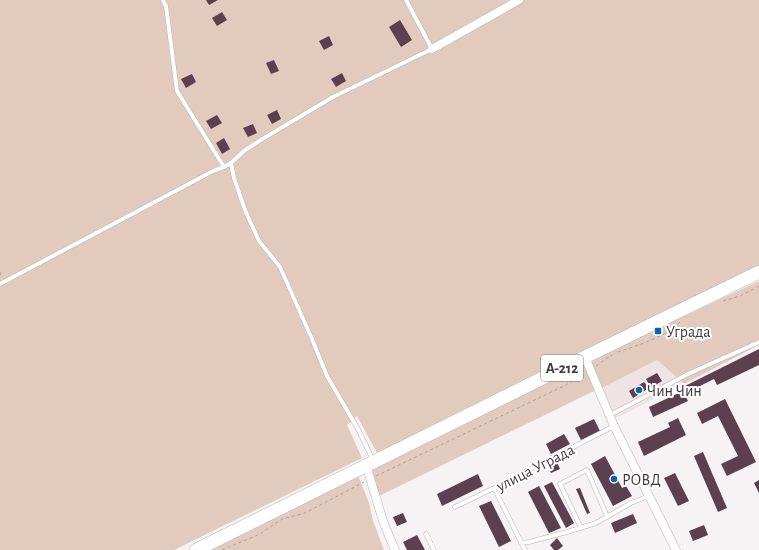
<svg xmlns="http://www.w3.org/2000/svg" width="759" height="550" font-family="'Alegreya Sans',sans-serif">
<rect width="100%" height="100%" fill="#f7f2f3"/>
<path fill="#f0e3e5" d="M657 360 684 384 614 419 600 389Z"/>
<path fill="#e2cbbd" d="M0 0H759V267L377 453 357 416 347 425 362 458 174 550H0Z
M759 281V345L684 384 657 360 600 389 592 392 373 499 367 469 578 366Z
M358 475 369 503 373 521 384 550H203Z"/>
<path fill="#5c4050" d="M206 0H218L209 5Z
M222 12 227 20 217 26 212 18Z
M400 20 412 40 401 47 389 27Z
M329 36 333 45 324 50 319 41Z
M274 60 279 71 271 74 266 63Z
M342 73 346 81 336 87 331 79Z
M192 74 196 82 186 88 181 79Z
M277 110 281 119 272 124 267 115Z
M217 115 222 123 211 129 206 121Z
M253 124 257 133 248 137 243 128Z
M224 138 230 149 222 154 216 143Z
M759 349V365L717 385 714 379 688 392 685 386Z
M657 373 662 381 651 388 646 379Z
M644 382 649 388 633 398 629 391Z
M683 391 688 401 653 417 649 407Z
M725 399 756 462 727 476 721 464 738 456 718 416 702 424 697 413Z
M678 418 686 435 644 456 638 442 670 427 668 423Z
M594 419 600 431 581 440 575 428Z
M564 434 570 444 551 454 546 444Z
M703 452 727 508 718 512 694 456Z
M605 456 622 488 626 486 632 496 613 506 591 464Z
M557 462 560 469 551 473 548 466Z
M675 473 689 501 678 506 664 478Z
M478 474 483 486 442 506 437 494Z
M759 480V493L754 483Z
M552 482 574 523 566 528 544 486Z
M539 486 561 528 549 533 528 492Z
M580 488 590 513 587 514 576 489Z
M491 501 511 541 499 547 479 506Z
M403 513 407 522 397 526 393 517Z
M633 514 637 523 615 533 611 523Z
M704 525 708 535 693 541 689 531Z
M417 535 425 550H407L403 542Z
M557 538 563 546 558 550H554L550 545Z"/>
<g fill="none" stroke-linecap="round" stroke-linejoin="round">
<defs>
<path id="service" d="M163 0 166 6 177 91 224 167
M231 163 244 151 259 141 333 97 432 49 406 0
M0 284 215 170 224 167 231 163 234 178 245 210 259 241 280 267 312 339 327 376 358 429 373 460
M610 415 688 374 759 342
M494 488 525 550
M455 507 494 488 614 426
M581 528 560 484 587 470 607 516
M426 534 434 550
M521 543 529 542 567 532 596 523 631 503 649 496"/>
<path id="minor" d="M432 49 519 0
M585 357 614 426 676 550
M366 465 384 524 395 550"/>
<path id="trunk" d="M196 550 585 357 759 272"/>
</defs>
<use href="#service" stroke="#b8b4b4" stroke-width="5"/>
<use href="#minor" stroke="#b8b4b4" stroke-width="9"/>
<use href="#trunk" stroke="#b8b4b4" stroke-width="14"/>
<path stroke="#a6a3a4" stroke-width="1" stroke-dasharray="3 3" stroke-linecap="butt" d="M0 272 1 277
M723 301 740 296 759 286
M618 352C639 345 665 337 681 321
M596 366 612 355
M376 476 566 385 585 373
M222 550 260 534 282 519 305 513 364 482"/>
<use href="#service" stroke="#fff" stroke-width="4"/>
<use href="#minor" stroke="#fff" stroke-width="8"/>
<use href="#trunk" stroke="#fff" stroke-width="13"/>
</g>
<g fill="#0762b0" stroke="#fff" stroke-width="1.5">
<rect x="654" y="327" width="8" height="8" rx="2"/>
<circle cx="639" cy="390" r="4"/>
<circle cx="614" cy="479" r="4"/>
</g>
<g text-anchor="middle" stroke-width="4" stroke-linejoin="round" paint-order="stroke">
<rect fill="#fff" stroke="#777676" stroke-width="1" x="541" y="355" width="42" height="26" rx="3"/>
<g font-size="15" font-weight="bold" fill="#3d3c3c">
<text x="562" y="373">А-212</text>
</g>
<g font-size="16" fill="#3d3c3c" stroke="#fff" text-anchor="start">
<text x="666" y="337">Уграда</text>
<text x="647" y="396">Чин Чин</text>
<text x="622" y="485">РОВД</text>
</g>
<g font-size="16" fill="#3d3c3c" stroke="#fff">
<text transform="translate(535 467) rotate(-27)" y="6">улица Уграда</text>
</g>
</g>
</svg>
